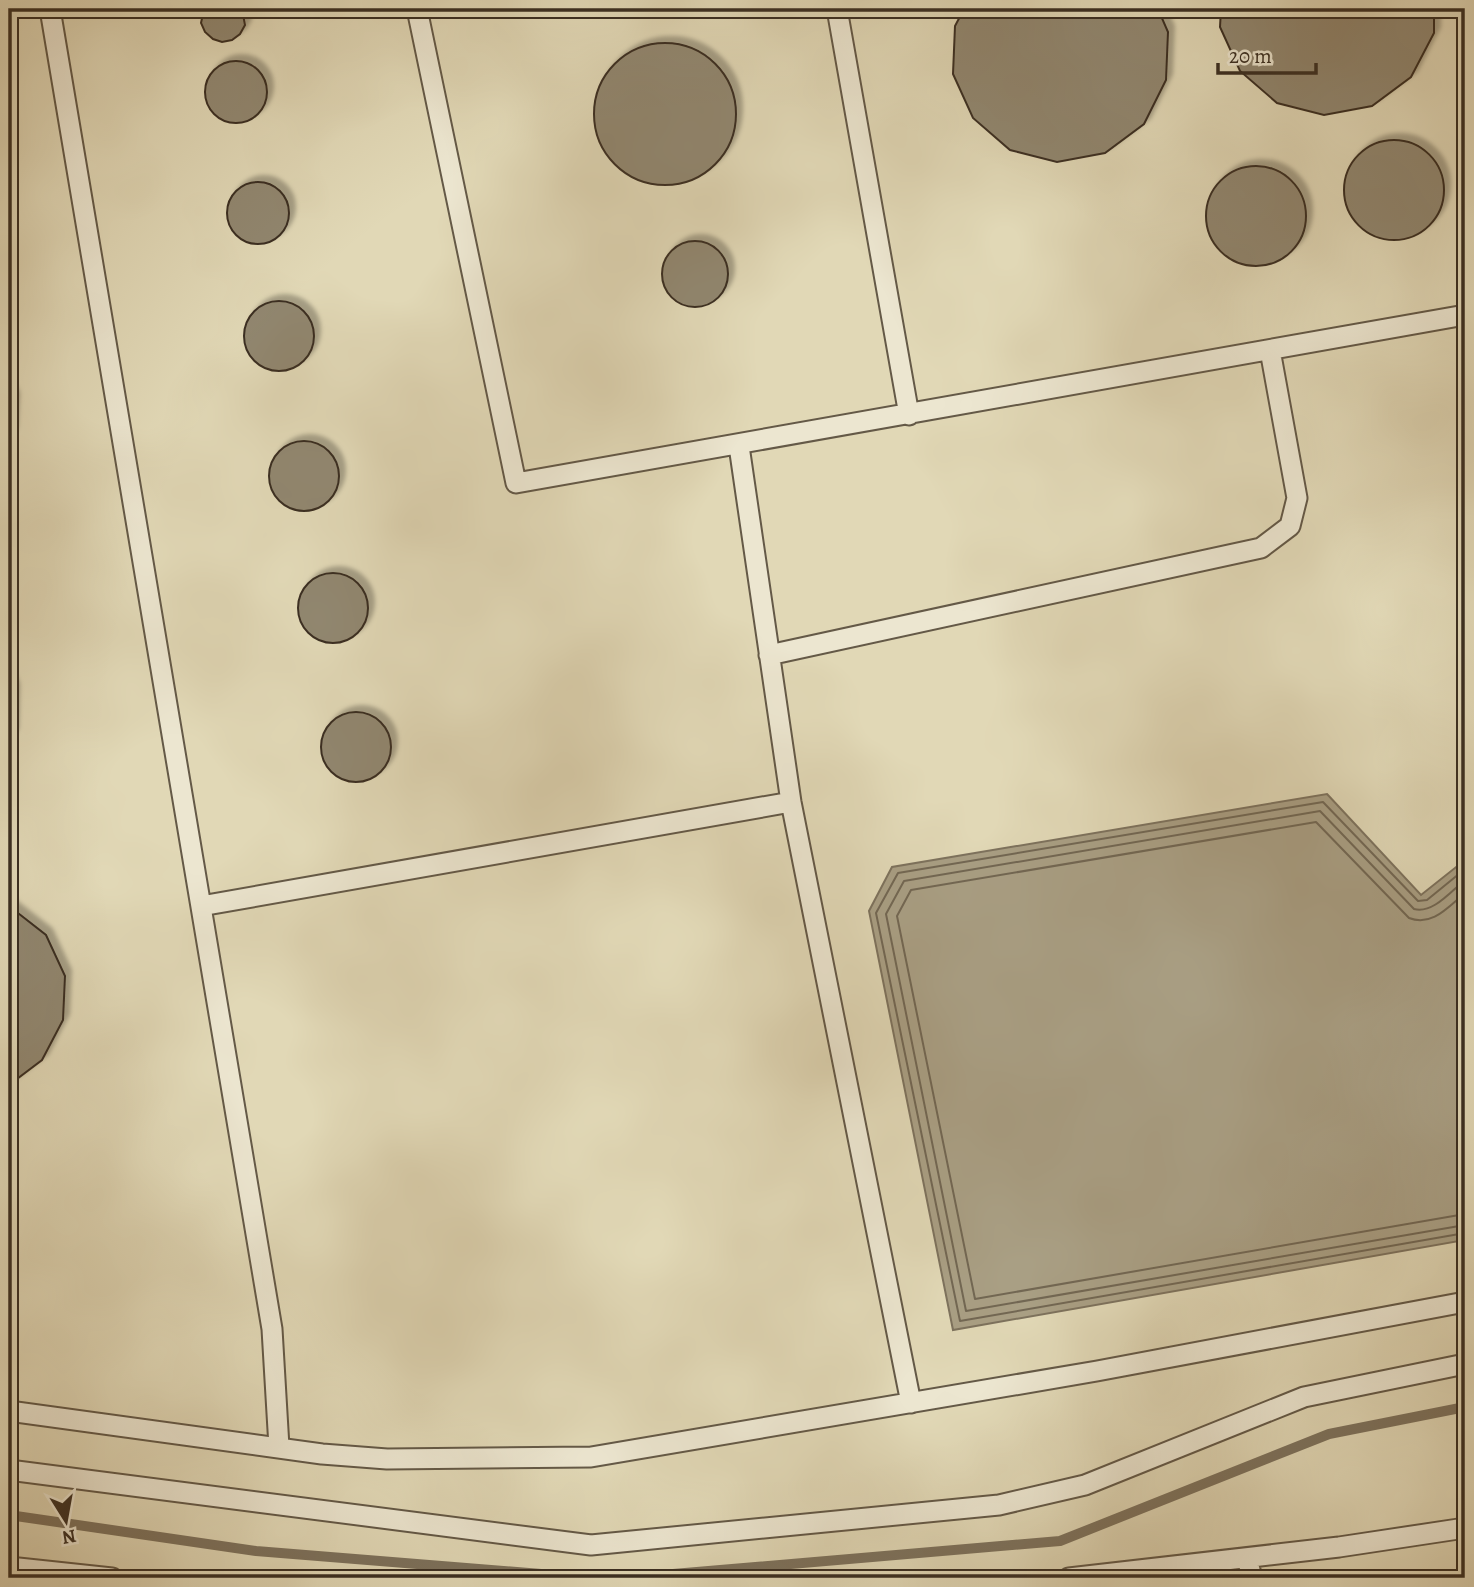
<svg xmlns="http://www.w3.org/2000/svg" width="1474" height="1587" font-family="Alegreya,serif">
<defs>
<filter id="shadow"><feDropShadow dx="6" dy="-6" stdDeviation="2" flood-color="#0004"/></filter>
</defs>
<rect width="100%" height="100%" fill="#e1d8b6"/>
<filter id="stains"><feTurbulence type="fractalNoise" baseFrequency=".00286" numOctaves="4"/><feColorMatrix values="0 0 0 0 .2 0 0 0 0 .09 0 0 0 0 .02 0 0 0 .5 -.17"/></filter>
<radialGradient id="worn" r=".72"><stop offset=".6" stop-color="#630" stop-opacity="0"/><stop offset="1" stop-color="#630" stop-opacity=".3"/></radialGradient>
<path fill="#a99f84" stroke="#7d725d" stroke-width="2" d="M1327 794 1421 895 1465 860V1240L953 1330 869 911 892 867Z"/>
<g fill="none" stroke-linecap="round" stroke-linejoin="round">
<path stroke="#726753" stroke-width="2" d="M1465 869 1427 900 1418 901 1323 802 898 873 876 913 960 1321 1465 1233
M1465 880C1451 891 1433 914 1414 909L1320 811 904 881 886 914 966 1311 1465 1225
M1465 893C1448 907 1432 927 1409 918L1316 822 911 890 897 916 975 1299 1465 1214"/>
<path stroke="#7d725d" stroke-width="10" d="M9 1515 256 1551 590 1578
M626 1578 1060 1541 1329 1434 1465 1407"/>
</g>
<path fill="#91876f" stroke="#3b2f22" stroke-width="2" filter="url(#shadow)" d="M204 9H242L245 25 240 34 232 40 222 42 213 39 205 32 201 23Z
M964 9H1158L1168 32 1166 80 1144 124 1105 153 1057 162 1010 150 973 118 953 74 955 26Z
M1221 9H1434V33L1411 77 1372 106 1324 115 1277 103 1240 71 1220 27Z
M594 114a71 71 0 1 1 142 0a71 71 0 1 1-142 0Z
M205 92a31 31 0 1 1 62 0a31 31 0 1 1-62 0Z
M1344 190a50 50 0 1 1 100 0a50 50 0 1 1-100 0Z
M1206 216a50 50 0 1 1 100 0a50 50 0 1 1-100 0Z
M227 213a31 31 0 1 1 62 0a31 31 0 1 1-62 0Z
M662 274a33 33 0 1 1 66 0a33 33 0 1 1-66 0Z
M244 336a35 35 0 1 1 70 0a35 35 0 1 1-70 0Z
M9 391 13 399 11 432 9 437Z
M269 476a35 35 0 1 1 70 0a35 35 0 1 1-70 0Z
M298 608a35 35 0 1 1 70 0a35 35 0 1 1-70 0Z
M9 680 13 690 12 734 9 739Z
M321 747a35 35 0 1 1 70 0a35 35 0 1 1-70 0Z
M9 906 46 935 65 976 63 1020 42 1060 9 1085Z
M1465 1476V1501L1462 1492V1483Z"/>
<g fill="none" stroke-linecap="round" stroke-linejoin="round">
<defs>
<path id="lane" d="M50 9 272 1329 279 1447
M417 9 516 483 1465 315
M837 9 909 415
M739 446 791 802 911 1403
M769 655 1261 548 1290 526 1297 498 1270 350
M201 906 791 802
M9 1411 322 1454 387 1459 591 1457 1097 1371 1465 1302
M9 1470 591 1545 999 1505 1085 1485 1304 1397 1465 1364
M1247 1558 1252 1578
M9 1567 112 1578
M1069 1578 1339 1547 1465 1528"/>
</defs>
<use href="#lane" stroke="#645947" stroke-width="23"/>
<use href="#lane" stroke="#ece6d0" stroke-width="19"/>
</g>
<rect width="1474" height="1587" fill="none" stroke="#e1d8b6" stroke-width="35"/>
<rect x="10" y="10" width="1453" height="1566" fill="none" stroke="#3b2f22" stroke-width="3.5"/>
<rect x="18" y="18" width="1439" height="1552" fill="none" stroke="#3b2f22" stroke-width="2"/>
<g transform="translate(66 1521) rotate(169)" stroke="#ece6d0" stroke-width="5" paint-order="stroke">
<path d="M0-5L12 26L0 18L-12 26Z" fill="#3b2f22"/>
<text y="-10" font-size="19" font-weight="bold" text-anchor="middle" fill="#3b2f22">N</text>
</g>
<path d="M1218 63v10h98v-10" fill="none" stroke="#3b2f22" stroke-width="3.5"/>
<text x="1229" y="63" font-size="21" fill="#3b2f22" stroke="#ece6d0" stroke-width="5" paint-order="stroke">20 m</text>
<rect width="100%" height="100%" filter="url(#stains)"/>
<rect width="100%" height="100%" fill="url(#worn)"/>
</svg>
